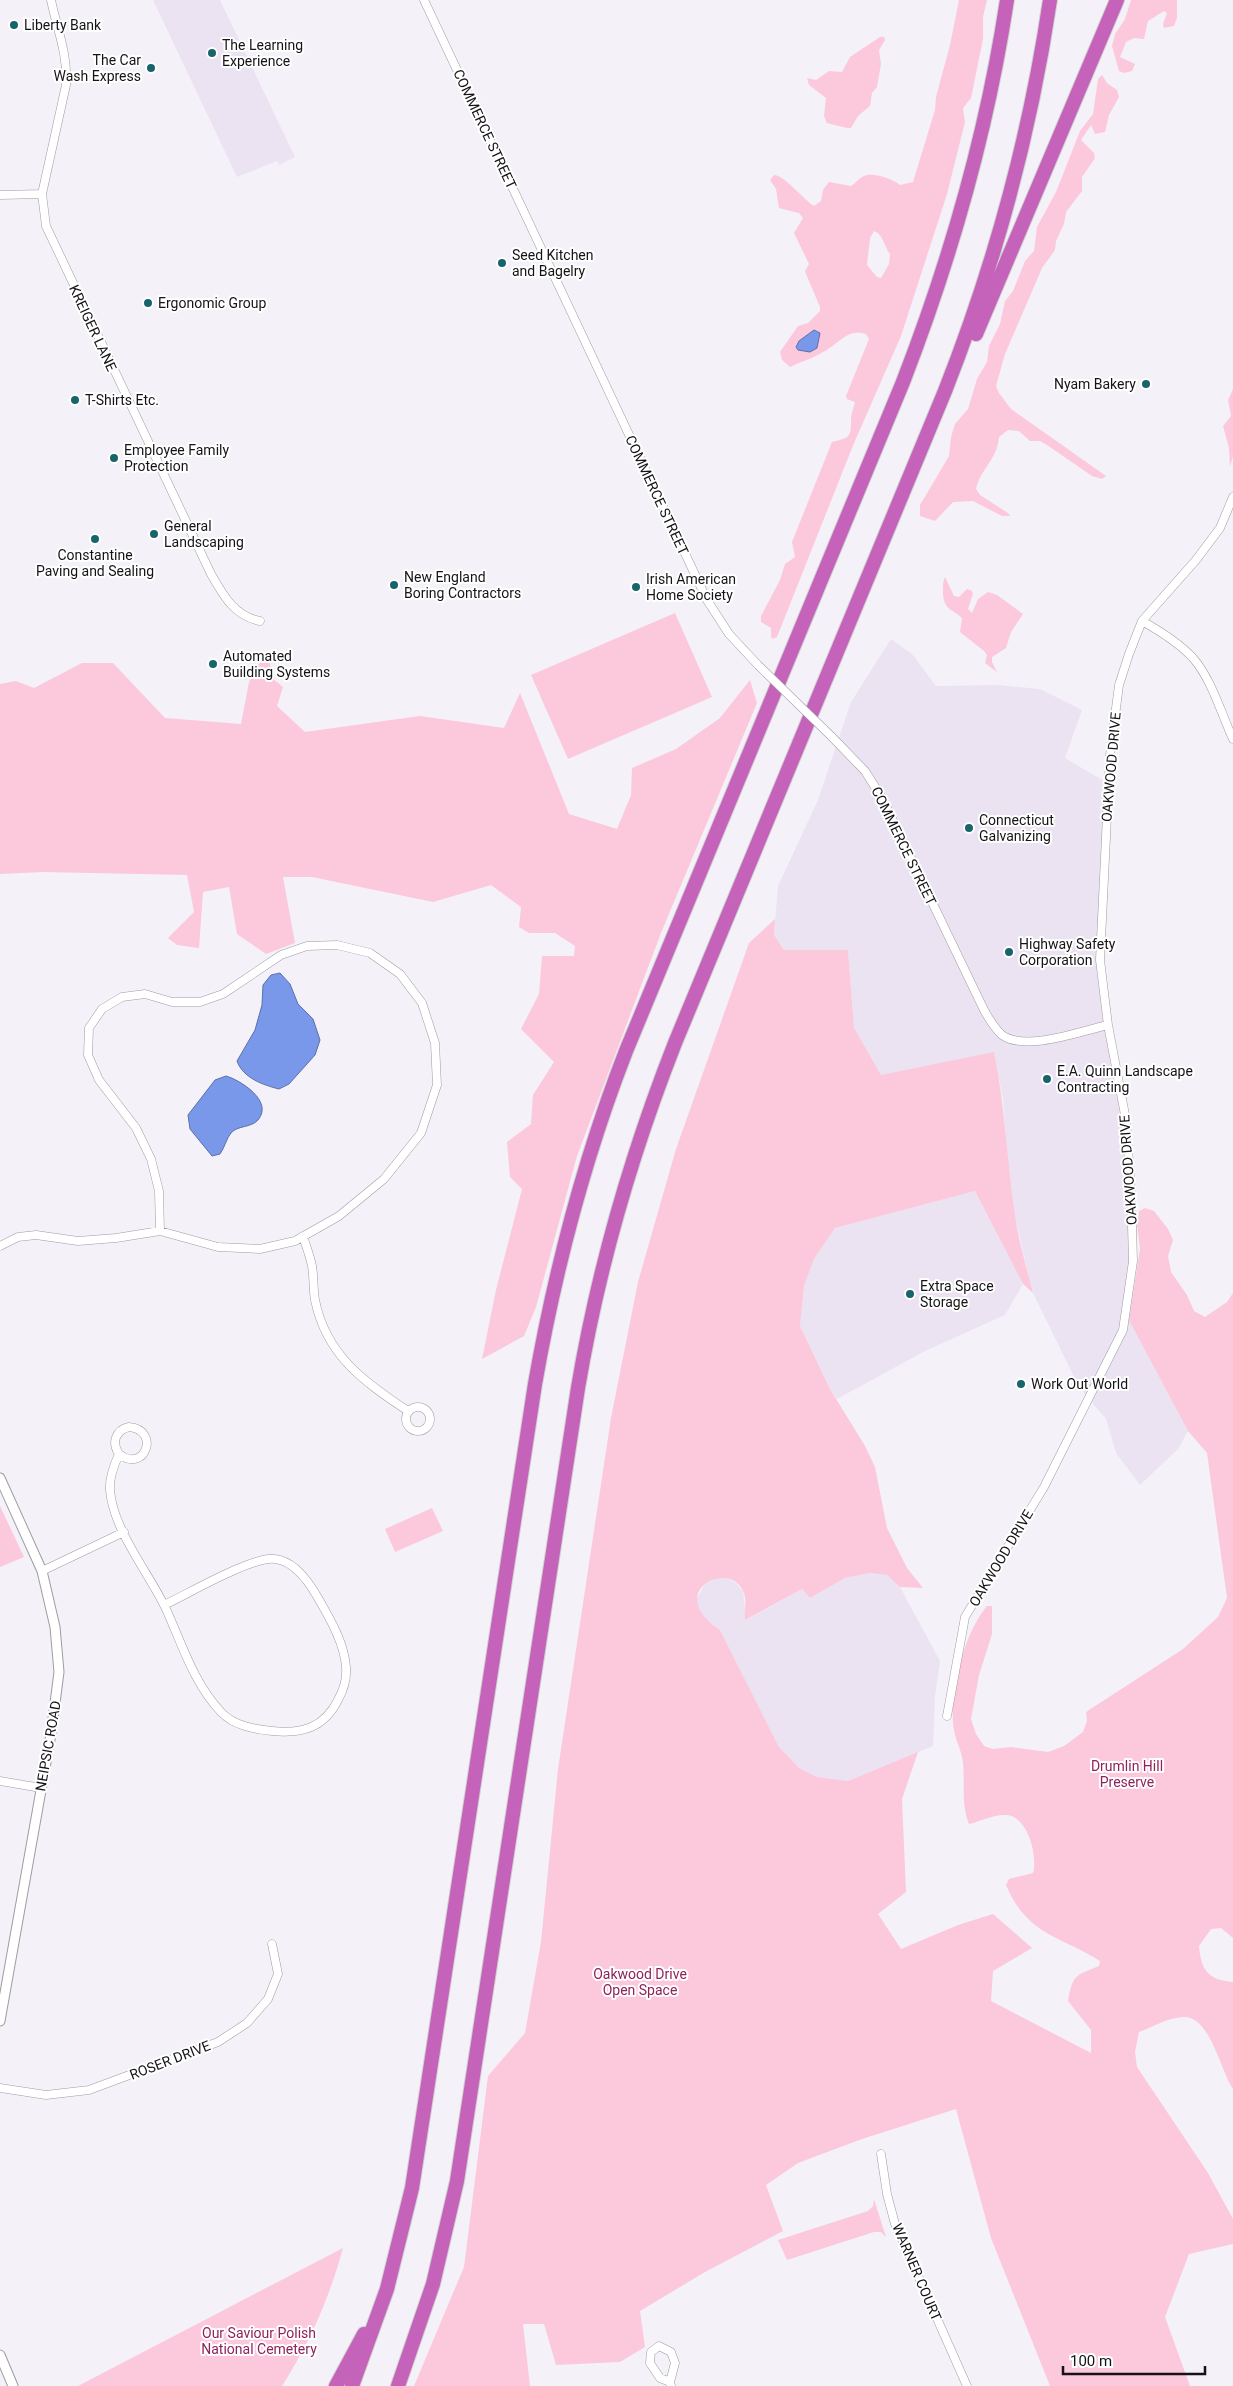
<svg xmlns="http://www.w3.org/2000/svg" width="1233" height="2386" font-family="Roboto,sans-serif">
<rect width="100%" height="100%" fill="#f5f1f9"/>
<path fill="#ebe3f1" d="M153 0H220L295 157 279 165 277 161 237 177Z
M891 639 913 655 936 686 998 685 1040 689 1082 710 1065 758 1109 784 1100 960 1126 1120 1133 1261 1126 1313 1188 1431 1178 1449 1140 1485 1116 1453 1106 1419 1079 1387 1033 1293 1015 1218 1008 1160 1003 1100 994 1053 881 1075 854 1029 848 951 784 950 774 935 778 886 818 800 851 702Z
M975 1191 1023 1284 1005 1315 925 1351 837 1399 830 1389 800 1326 804 1286 814 1259 835 1228Z
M870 1573 887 1575 900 1587 940 1661 935 1696 933 1746 848 1781 817 1777 799 1768 779 1747 720 1630 703 1618 698 1610 696 1600 705 1584 717 1578 725 1577 736 1583 743 1591 746 1620 802 1589 810 1598 845 1578Z"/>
<path fill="#fcc8dc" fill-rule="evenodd" d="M959 0H987L983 17V39L971 98 963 108 965 122 947 194 901 336 854 443 777 637 773 639 771 637V628L761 622V616L780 580 785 564 795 557 792 542 832 442C851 438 851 436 851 419 851 414 854 407 855 402L847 399 846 396 869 339 866 334C849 329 843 339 831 347 819 356 803 361 790 367L782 360 780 352 798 326 808 323 820 311V307L806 274 805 271 809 264 794 233 803 218 799 213 779 208 776 189 770 180 774 175C784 175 803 199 814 206L821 201 823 190 829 182 851 186C855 184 859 178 864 176 874 172 892 179 900 185L913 182 935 110 936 97 950 45ZM874 231C884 235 884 247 890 254L889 264 881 278 877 277 867 265 870 238Z
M1131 0H1177V18L1174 26 1164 28 1163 24 1167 13 1164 11 1148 21 1144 39 1134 38 1126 42 1120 57 1135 64 1132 71 1124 73 1119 71 1112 46 1115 34 1125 19Z
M880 37H884L885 40 879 50 881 64 877 87 872 93 870 106 858 116 851 128H847L827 123 824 116 826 98 809 85 807 78 816 80 829 71 842 72 850 57Z
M1102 75 1107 83 1117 90 1119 97 1109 115 1105 132 1095 134 1091 125 1081 140 1094 153 1095 158 1082 177V191L1066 212 1064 224 1056 241 1055 250 1042 268 1005 354 996 386 999 393 1011 409 1106 476 1102 479 1092 476 1047 445 1040 441H1030L1019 431 1008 430 999 437C997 460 981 468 976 489L980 495 1008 513 1010 516H1002L973 501 953 502 935 521 920 516V505L949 456 951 437 955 424 968 409 977 379 987 362 989 346 1000 324 1005 301 1013 291 1025 261 1034 251 1037 227 1056 192 1080 131 1093 114 1098 79Z
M1233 389V456L1230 467 1229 448 1223 426 1231 416 1228 400Z
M945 577 954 596 959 597 967 589 972 591 973 594 968 609 972 613 978 599 988 592 997 595 1023 614 1011 632 1006 648 992 657V662L997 672 985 663 987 655 984 651 960 632 962 618C957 613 949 610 946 605 942 599 942 582 945 577Z
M675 613 712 697 568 759 531 675Z
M264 655 269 657 272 678 283 687 277 706 305 732 420 716 504 728 520 693 569 814 617 829 631 795 632 768 676 749 720 718 750 680 757 703 661 933 577 1156 536 1307 524 1336 482 1359 496 1290 522 1189 510 1177 507 1142 531 1124 533 1095 554 1062 521 1029 539 994 542 956H574L575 946 555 933H529L519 927 521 907 491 885 433 902 312 877H283L295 943 266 954 237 934 229 887 203 892 199 948 177 945 168 938 194 912 187 875 43 872 0 874V684L16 681 34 688 82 663H113L165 718 241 724 249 682Z
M775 919 774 935 784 950H848L854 1028 881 1075 994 1052C1005 1106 1007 1161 1015 1215 1018 1241 1027 1267 1033 1293L1023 1284 975 1191 835 1228 814 1259 804 1286 800 1326 830 1389 865 1446 875 1467 887 1528 907 1568 923 1588 900 1587 887 1575 870 1573 845 1578 810 1598 802 1589 745 1620C744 1611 747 1602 744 1593 731 1557 662 1592 720 1630L779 1747 799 1768 817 1777 848 1781 918 1752 902 1799 906 1892 878 1914 901 1949 958 1925 993 1914 1032 1948 993 1971 991 2001 1091 2053V2030L1068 2001C1073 1974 1075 1976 1099 1966L1100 1961C1059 1935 1028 1936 1006 1885L1009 1879 1033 1873C1038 1856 1028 1817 1007 1815 994 1814 981 1821 969 1824 961 1804 965 1784 963 1763 962 1751 956 1742 954 1730 948 1695 964 1633 987 1606H992V1634L979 1675 971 1719 976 1734 984 1746 993 1749 1011 1747 1048 1752 1064 1746 1083 1732 1087 1721 1086 1712 1183 1649 1218 1617 1227 1598 1207 1453 1188 1431 1129 1320 1140 1249 1137 1224 1139 1211 1145 1208 1154 1211 1168 1229 1173 1240 1168 1256 1171 1272 1187 1295 1194 1311 1205 1317 1227 1302 1233 1293V1938L1221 1928 1211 1929 1199 1946C1201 1970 1208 1980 1233 1982V2089C1220 2070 1210 2015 1183 2017 1167 2018 1153 2027 1139 2032L1135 2052 1137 2067 1208 2173 1233 2219V2244L1189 2254 1165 2317 1190 2386H1050L991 2238 956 2109 862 2139 798 2163 766 2185 783 2231 705 2272 640 2311 645 2347 620 2362 556 2365 544 2324H523L530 2386H414L464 2267 488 2076 525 2033 541 1942 558 1769 611 1418 638 1282 676 1149 749 943Z
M0 1506 24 1557 0 1567Z
M432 1508 443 1531 395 1552 385 1529Z
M874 2199 886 2237 881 2232H874L787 2260 778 2240 868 2211 873 2206Z
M343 2248C329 2299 310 2342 282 2386H78Z"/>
<path fill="#7a98ea" stroke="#5b70aa" d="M814 330 820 333 817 348 810 352 798 350 796 347 799 341Z
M280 973 290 984 298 1004 313 1019 320 1040 315 1055 289 1084 279 1089C263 1085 243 1078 237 1061L255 1030 262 1005 263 985 271 975Z
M226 1076C240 1080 274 1101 258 1120 251 1128 238 1125 231 1133 226 1139 225 1147 220 1154L212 1156 190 1129 188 1115 215 1080Z"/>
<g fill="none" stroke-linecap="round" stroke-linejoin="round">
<defs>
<path id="minor" d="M51 0C57 29 68 54 66 85L42 194 46 226 211 574C223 595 234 616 260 621
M424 0 707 600 729 634 758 665
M0 195 42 194
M1142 621C1160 631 1179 643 1193 658 1212 680 1221 713 1233 739
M831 736 865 771 882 798 984 1010C989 1019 994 1028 1002 1035 1026 1052 1081 1031 1108 1025
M303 1236C306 1246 310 1256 312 1266 314 1277 313 1289 315 1300 326 1355 364 1382 408 1411
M0 1246 18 1237 36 1235 78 1241 116 1238 160 1231 218 1247 260 1249 295 1241 339 1216 384 1179 421 1133 437 1085 435 1043 422 1003 400 974 370 953 337 945 307 946 281 955 223 994 200 1002H172L145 994 122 997 102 1009 89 1028 88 1055 99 1080 136 1128 151 1159 159 1191 160 1231
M406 1419a12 12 0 1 1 24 0a12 12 0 1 1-24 0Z
M119 1454C145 1474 161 1430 129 1427 116 1430 111 1442 119 1454 114 1465 109 1478 110 1490 113 1530 149 1573 166 1609 182 1644 194 1684 221 1712 234 1726 254 1729 272 1731 302 1734 324 1728 338 1700 343 1691 347 1678 346 1667 344 1642 330 1619 318 1598 309 1582 295 1561 275 1559 252 1556 188 1594 164 1605
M42 1571 124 1532
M947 1716 965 1617 1044 1487 1123 1330 1133 1261 1131 1190 1126 1120 1108 1025 1100 960 1110 755 1119 685 1129 654 1142 621 1196 560 1220 528 1233 497
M0 1781 41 1788
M0 2088 46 2095 89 2090 218 2042 247 2023 268 1999 278 1974 272 1944
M881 2154 887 2194 895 2224 967 2386
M670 2382 675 2363 671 2352 659 2346 651 2352 650 2363 660 2378 670 2382 671 2386"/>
<path id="tertiary" d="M0 1478 42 1571 55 1627 59 1672 51 1734 0 2021
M0 2355 13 2386"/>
<path id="motorway" d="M976 334 1117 0
M336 2386 364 2334
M352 2386 387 2289 412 2188 535 1384C555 1270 584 1159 626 1051L903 382C951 258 987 132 1007 0
M398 2386 433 2284 457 2181 578 1388C598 1269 631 1155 675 1043L945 391C995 264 1030 135 1050 0"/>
</defs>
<use href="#minor" stroke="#9f9ba2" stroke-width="9"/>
<use href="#tertiary" stroke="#9f9ba2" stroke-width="11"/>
<use href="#motorway" stroke="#d0d0d0" stroke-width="16"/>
<use href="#minor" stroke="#fff" stroke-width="8"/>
<use href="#tertiary" stroke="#fff" stroke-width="9"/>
<use href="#motorway" stroke="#c562ba" stroke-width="14"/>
<defs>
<path id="minor-bridge" d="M758 665 831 736"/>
</defs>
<use href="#minor-bridge" stroke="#9f9ba2" stroke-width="9" stroke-linecap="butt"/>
<use href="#minor-bridge" stroke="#fff" stroke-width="8"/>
</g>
<g fill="#17656b" stroke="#fff" stroke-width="2">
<circle cx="14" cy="25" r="5"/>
<circle cx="212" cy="53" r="5"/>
<circle cx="151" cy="68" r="5"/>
<circle cx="502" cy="263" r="5"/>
<circle cx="148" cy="303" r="5"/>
<circle cx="1146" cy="384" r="5"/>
<circle cx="75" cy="400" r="5"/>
<circle cx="114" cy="458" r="5"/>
<circle cx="154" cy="534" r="5"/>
<circle cx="95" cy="539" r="5"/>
<circle cx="394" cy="585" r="5"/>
<circle cx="636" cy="587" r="5"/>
<circle cx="213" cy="664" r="5"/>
<circle cx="969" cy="828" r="5"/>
<circle cx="1009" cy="952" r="5"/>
<circle cx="1047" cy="1079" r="5"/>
<circle cx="910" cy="1294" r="5"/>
<circle cx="1021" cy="1384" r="5"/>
</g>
<g text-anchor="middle" stroke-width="4" stroke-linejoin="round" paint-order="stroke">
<g font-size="14" fill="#141315" stroke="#fff" text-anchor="start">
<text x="24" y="30">Liberty Bank</text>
<text x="222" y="50">The Learning<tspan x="222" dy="16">Experience</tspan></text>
<text x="141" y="65" text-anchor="end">The Car<tspan x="141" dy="16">Wash Express</tspan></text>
<text x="512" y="260">Seed Kitchen<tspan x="512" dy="16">and Bagelry</tspan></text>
<text x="158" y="308">Ergonomic Group</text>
<text x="1136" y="389" text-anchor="end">Nyam Bakery</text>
<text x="85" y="405">T-Shirts Etc.</text>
<text x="124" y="455">Employee Family<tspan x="124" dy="16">Protection</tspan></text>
<text x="164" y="531">General<tspan x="164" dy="16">Landscaping</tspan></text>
<text x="95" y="560" text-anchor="middle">Constantine<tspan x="95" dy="16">Paving and Sealing</tspan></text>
<text x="404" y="582">New England<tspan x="404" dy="16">Boring Contractors</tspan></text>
<text x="646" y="584">Irish American<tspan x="646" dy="16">Home Society</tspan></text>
<text x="223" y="661">Automated<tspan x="223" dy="16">Building Systems</tspan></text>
<text x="979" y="825">Connecticut<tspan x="979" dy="16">Galvanizing</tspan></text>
<text x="1019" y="949">Highway Safety<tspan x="1019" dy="16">Corporation</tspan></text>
<text x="1057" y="1076">E.A. Quinn Landscape<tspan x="1057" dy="16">Contracting</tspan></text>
<text x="920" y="1291">Extra Space<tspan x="920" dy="16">Storage</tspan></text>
<text x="1031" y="1389">Work Out World</text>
</g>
<g font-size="14" fill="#141315" stroke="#fff">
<text transform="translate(485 129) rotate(65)" y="5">COMMERCE STREET</text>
<text transform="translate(93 328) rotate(65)" y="5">KREIGER LANE</text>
<text transform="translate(657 495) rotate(65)" y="5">COMMERCE STREET</text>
<text transform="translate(1111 767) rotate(-85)" y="5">OAKWOOD DRIVE</text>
<text transform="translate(904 846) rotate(64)" y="5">COMMERCE STREET</text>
<text transform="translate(1128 1170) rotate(-94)" y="5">OAKWOOD DRIVE</text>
<text transform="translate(1001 1558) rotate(-59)" y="5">OAKWOOD DRIVE</text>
<text transform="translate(48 1746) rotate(-80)" y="5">NEIPSIC ROAD</text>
<text transform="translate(170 2060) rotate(-21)" y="5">ROSER DRIVE</text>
<text transform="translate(917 2272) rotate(67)" y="5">WARNER COURT</text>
</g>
<g font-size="14" fill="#8f215b" stroke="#fff">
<text x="1127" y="1771">Drumlin Hill<tspan x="1127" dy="16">Preserve</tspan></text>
<text x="640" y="1979">Oakwood Drive<tspan x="640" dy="16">Open Space</tspan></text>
<text x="259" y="2338">Our Saviour Polish<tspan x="259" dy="16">National Cemetery</tspan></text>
</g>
</g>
<path d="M1063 2366v8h142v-8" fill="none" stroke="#141315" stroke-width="2.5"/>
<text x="1070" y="2366" font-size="15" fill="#141315" stroke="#ffffff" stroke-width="4" paint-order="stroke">100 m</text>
</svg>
